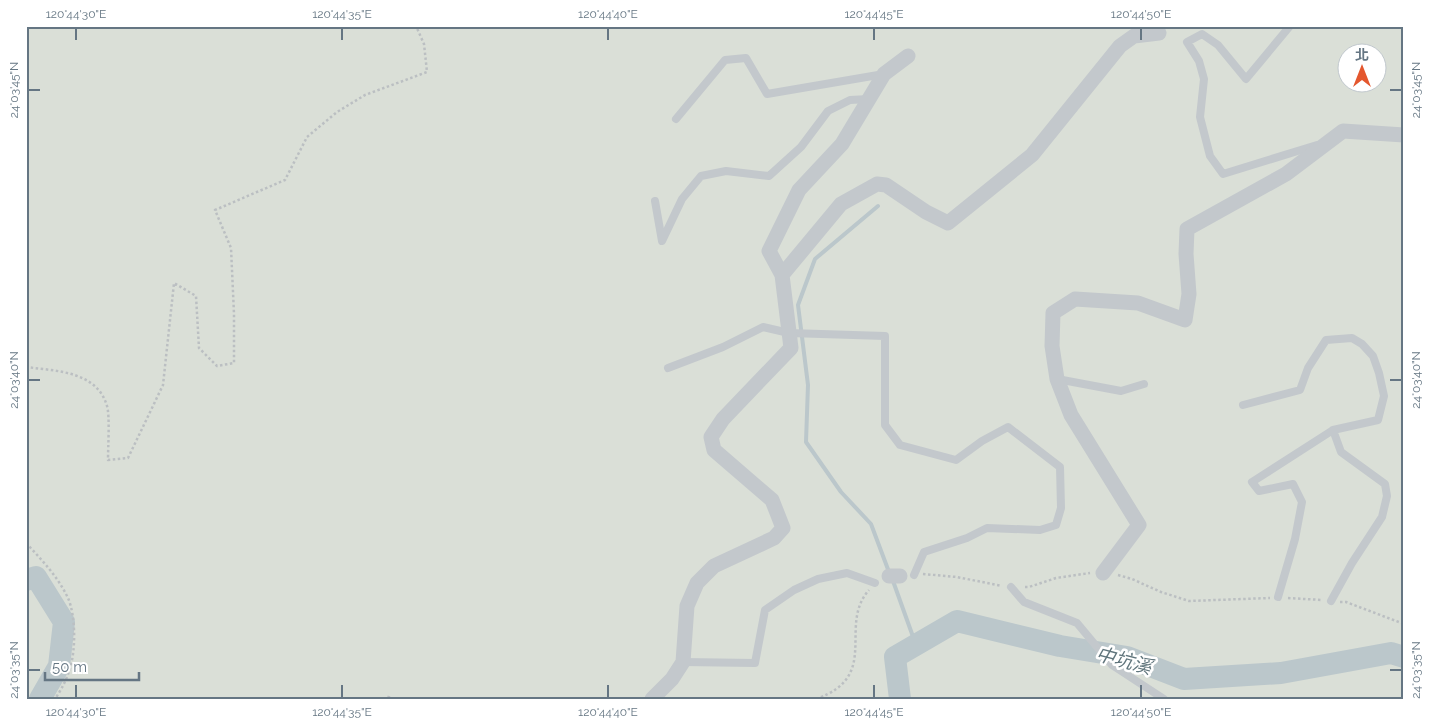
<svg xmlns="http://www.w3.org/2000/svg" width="1430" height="725" font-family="Raleway,'Noto Sans TC',sans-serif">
<rect width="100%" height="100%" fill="#fafaf8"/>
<path fill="#dadfd7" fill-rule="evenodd" d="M26 26H1404V699H26ZM1348 52H1378V82H1348Z"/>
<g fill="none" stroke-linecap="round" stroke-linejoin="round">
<path stroke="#bbc7cb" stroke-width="4" d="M878 206 815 259 798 305 808 385 806 442 841 492 871 524 889 572
M893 581 916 645"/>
<path stroke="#bbc7cb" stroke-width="22" d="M26 580 36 577 64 622 59 666 40 699
M900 699 895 657 957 621 1060 646 1127 657 1184 679 1281 673 1391 653 1404 657"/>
<path stroke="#bbbfc2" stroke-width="2.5" stroke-dasharray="2.5 2.5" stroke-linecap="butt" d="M26 367C56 371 97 371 107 406 110 416 108 447 108 460L128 458 163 385 174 283 196 296 199 348 217 366 234 363V314L231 248 215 210 285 180 307 137 337 112 365 95 427 72 424 44 416 26
M26 543C42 560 58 577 68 598 76 616 76 653 69 671 66 681 61 690 55 699
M923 574 957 577 1002 586
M1118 575 1132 579 1161 592 1189 601 1270 598
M1025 587H1029L1056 578 1090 573
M1288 598 1322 600
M1340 602H1346L1404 624
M383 699 388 697 396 699
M816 699C882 676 837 626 869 590"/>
<path stroke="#c3c8cc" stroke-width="8" d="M1290 26 1246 79 1218 45 1202 34 1187 42 1199 61 1204 79 1200 117 1210 156 1223 174 1317 145
M676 119 725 60 746 58 767 94 884 74
M655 201 662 241 682 199 701 176 726 171 769 176 801 147 828 111 850 100 869 99
M668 368 723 347 763 327 789 333 885 336V425L900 445 956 460 982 441 1008 427 1060 467 1061 508 1056 525 1040 530 987 528 967 538 924 552 914 575
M1057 379 1121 391 1144 384
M1243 405 1300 390 1308 368 1326 340 1352 338 1362 344 1373 356 1379 373 1384 396 1378 420 1333 430 1341 452 1385 484 1387 496 1382 517 1352 563 1331 601
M1011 587 1024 602 1077 623 1112 665 1164 699
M1278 597 1295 539 1302 502 1293 484 1259 491 1252 482 1333 430
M683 662 755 663 765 610 794 590 818 579 847 573 875 583"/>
<path stroke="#c3c8cc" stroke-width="15" d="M782 275 841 204 877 184 886 185 926 212 948 223 1032 155 1120 46 1134 36 1159 33
M1103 573 1139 525 1071 415 1057 379 1052 346 1053 313 1075 299 1138 303 1185 320 1189 294 1186 254 1187 229 1286 174 1343 131 1404 135
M889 576H900
M652 699 672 679 683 662 687 606 697 583 714 566 774 538 783 528 772 500 714 450 711 437 723 419 791 348 782 275 769 251 799 190 842 144 884 74 908 56"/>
</g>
<path fill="none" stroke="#657683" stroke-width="2" d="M76 28V40M342 28V40M608 28V40M874 28V40M1141 28V40M28 90H40M1390 90H1402M28 380H40M1390 380H1402M28 670H40M1390 670H1402M76 685V698M342 685V698M608 685V698M874 685V698M1141 685V698"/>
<g text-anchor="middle" stroke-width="5" stroke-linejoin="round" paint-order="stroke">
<g font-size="19" font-style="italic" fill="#60757c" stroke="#fff">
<text transform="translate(1124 660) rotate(15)" y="7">中坑溪</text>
</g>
</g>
<rect width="1430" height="725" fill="none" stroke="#ffffff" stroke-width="55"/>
<g transform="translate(1362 68)"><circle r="24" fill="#ffffff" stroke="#c1c8cd"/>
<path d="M0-4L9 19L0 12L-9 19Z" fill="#e4572e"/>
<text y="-8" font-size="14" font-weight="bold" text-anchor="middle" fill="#657683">北</text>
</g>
<path d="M45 672v8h94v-8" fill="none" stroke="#657683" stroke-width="2.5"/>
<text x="52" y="672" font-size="15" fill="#657683" stroke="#ffffff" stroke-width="4" paint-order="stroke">50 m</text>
<rect x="28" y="28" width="1374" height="670" fill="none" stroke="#657683" stroke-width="2"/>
<g font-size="12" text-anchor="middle" fill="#657683">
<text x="76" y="18">120°44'30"E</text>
<text x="342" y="18">120°44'35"E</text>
<text x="608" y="18">120°44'40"E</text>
<text x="874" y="18">120°44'45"E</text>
<text x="1141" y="18">120°44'50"E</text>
<text transform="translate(14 90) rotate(-90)" y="4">24°03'45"N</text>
<text transform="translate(1416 90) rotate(-90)" y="4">24°03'45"N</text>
<text transform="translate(14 380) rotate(-90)" y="4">24°03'40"N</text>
<text transform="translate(1416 380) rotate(-90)" y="4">24°03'40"N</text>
<text transform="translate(14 670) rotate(-90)" y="4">24°03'35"N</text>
<text transform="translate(1416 670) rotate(-90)" y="4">24°03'35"N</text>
<text x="76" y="716">120°44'30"E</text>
<text x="342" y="716">120°44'35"E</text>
<text x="608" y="716">120°44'40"E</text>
<text x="874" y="716">120°44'45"E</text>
<text x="1141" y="716">120°44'50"E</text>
</g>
</svg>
